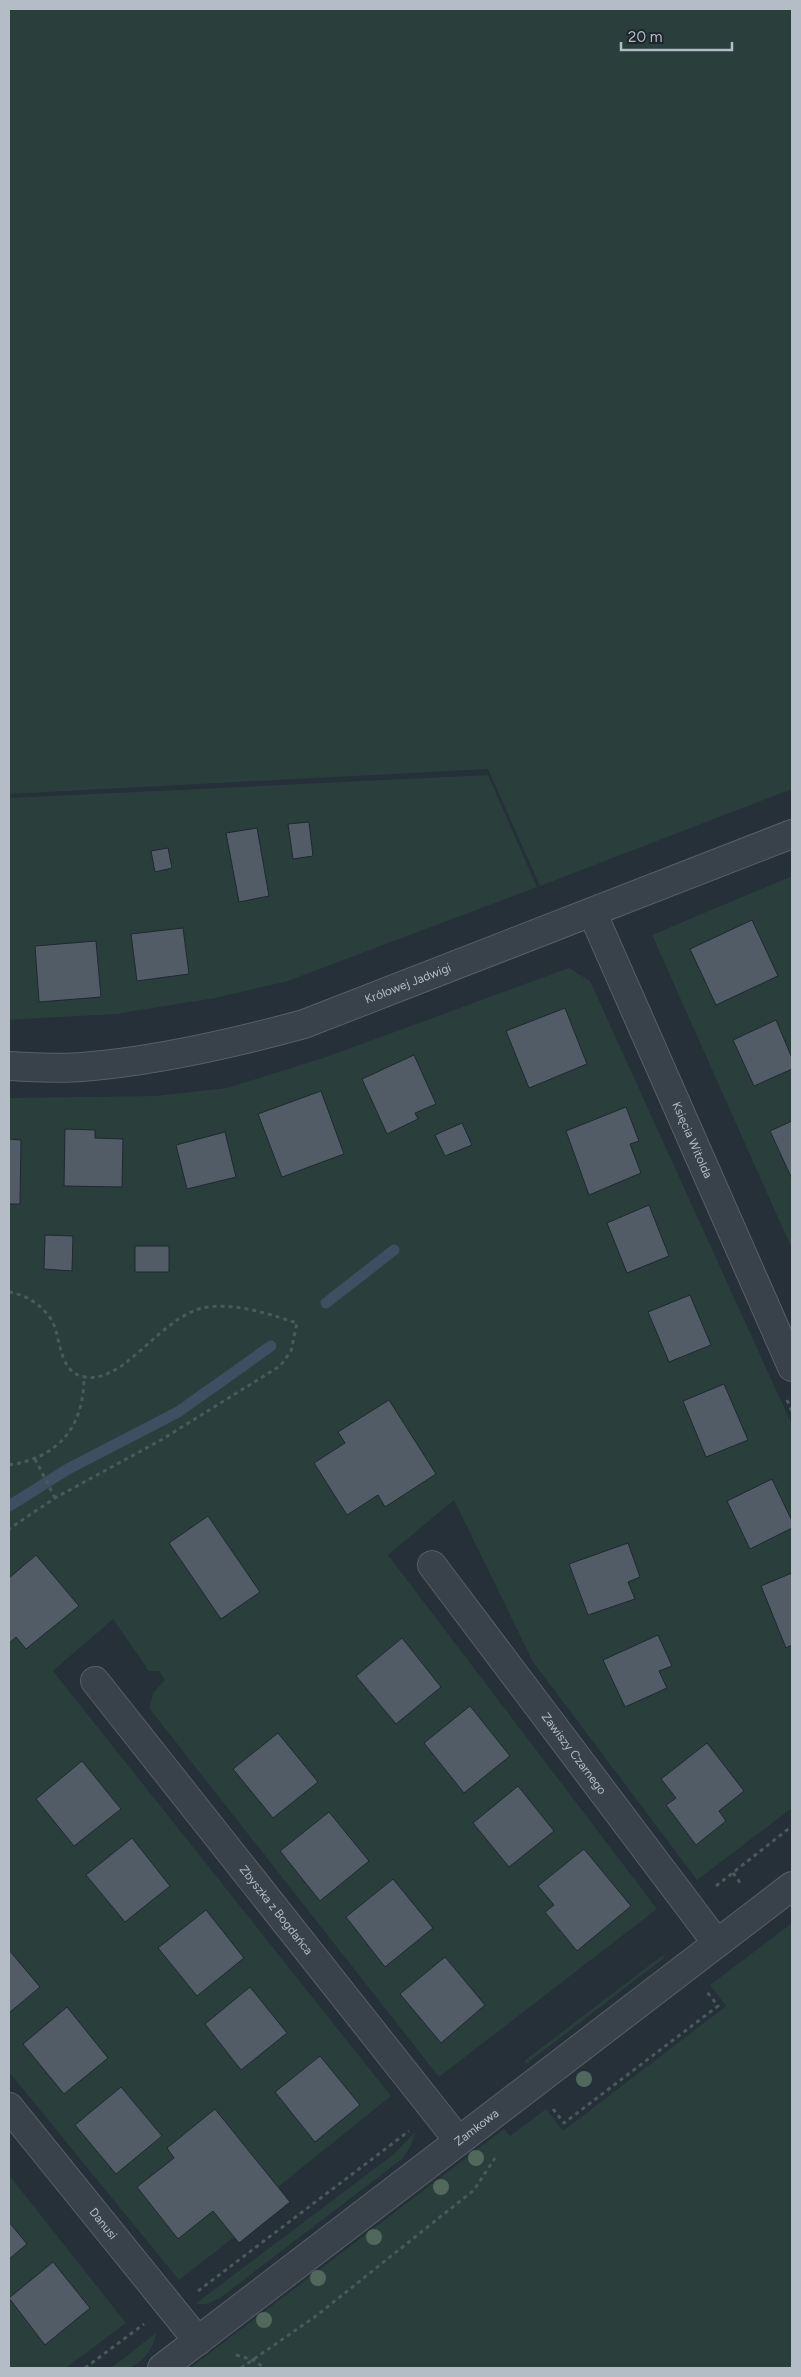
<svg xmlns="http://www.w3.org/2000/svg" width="801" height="2377" font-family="Figtree,sans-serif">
<rect width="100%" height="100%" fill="#253039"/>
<path fill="#2a3e3c" d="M9 9H792V789L540 886 488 769 9 794Z
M488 775 537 887 288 981 215 998 116 1014 9 1020V798Z
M792 876V1249L652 935Z
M569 968 590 981 792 1425V1808L697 1880 533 1662 454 1500 388 1555 657 1909 439 2077 149 1708 153 1693 165 1680 159 1671H149L113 1619 53 1671 391 2096 278 2187 290 2202 239 2243 234 2237 179 2280 9 2072V1098L155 1096 227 1088 326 1057Z
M792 1923V2368H190L504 2129 510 2136 546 2109 563 2131 726 2006 710 1985Z
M663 1955 664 1958 526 2064 524 2061Z
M415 2132 411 2146 402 2159 220 2298 207 2304H195L394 2154Z
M9 2175 126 2323 66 2368H9Z
M156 2333C155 2347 141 2366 127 2368 122 2369 116 2368 111 2368Z"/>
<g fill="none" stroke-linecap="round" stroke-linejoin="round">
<path stroke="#3d4f60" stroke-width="11" d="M326 1303 394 1250
M9 1506 68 1469 178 1412 271 1346"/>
</g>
<path fill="#515c67" stroke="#202830" d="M309 822 313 856 293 859 288 824Z
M257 828 269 896 239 902 226 833Z
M168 848 172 868 155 872 151 851Z
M752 920 778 976 716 1005 690 949Z
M183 928 189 974 137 981 131 934Z
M96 941 101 997 39 1002 35 946Z
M565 1008 587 1064 529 1088 506 1031Z
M776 1020 792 1058V1069L754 1086 733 1040Z
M414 1055 436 1104 415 1113 418 1119 387 1134 362 1079Z
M321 1091 344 1154 282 1177 258 1114Z
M626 1107 639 1141 630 1144 641 1173 589 1195 566 1131Z
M792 1121V1179L770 1131Z
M462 1123 472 1145 445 1156 435 1135Z
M65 1129 95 1130V1138L123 1139 122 1187 64 1186Z
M225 1132 236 1177 187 1189 176 1145Z
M9 1139 21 1140 20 1204H9Z
M649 1205 669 1256 627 1273 607 1223Z
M45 1235 73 1236 72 1271 44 1269Z
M135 1246H169V1272H135Z
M690 1295 711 1345 669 1362 648 1312Z
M724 1384 748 1440 706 1457 683 1401Z
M389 1400 436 1474 385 1507 378 1495 347 1515 314 1463 345 1443 338 1432Z
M772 1479 792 1521V1528L750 1549 727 1501Z
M208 1516 260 1592 221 1619 169 1543Z
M628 1543 640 1577 628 1582 635 1599 588 1615 569 1564Z
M36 1555 79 1606 26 1649 16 1637 9 1643V1578Z
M792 1573V1645L786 1648 761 1586Z
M658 1635 672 1666 659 1671 667 1688 625 1707 603 1660Z
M402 1638 441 1687 396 1724 356 1676Z
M470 1706 510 1756 464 1793 424 1743Z
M278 1733 318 1782 273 1818 233 1769Z
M707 1743 744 1791 719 1811 726 1821 696 1845 666 1805 676 1798 661 1779Z
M82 1761 121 1809 74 1846 36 1799Z
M518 1786 554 1831 509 1867 473 1823Z
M329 1812 369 1861 320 1901 280 1851Z
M132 1838 170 1886 125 1922 86 1875Z
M584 1849 631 1906 577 1951 545 1912 554 1905 538 1886Z
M393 1879 433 1928 385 1967 346 1917Z
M206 1910 244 1958 197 1996 158 1948Z
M9 1950 40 1987 9 2013Z
M445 1957 485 2005 441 2043 400 1994Z
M250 1987 287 2033 241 2070 205 2024Z
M67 2007 108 2058 64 2094 23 2044Z
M320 2056 360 2105 315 2142 275 2092Z
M121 2087 162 2136 116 2174 75 2125Z
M215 2109 290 2202 239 2243 213 2211 178 2239 137 2187 174 2158 167 2148Z
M9 2222 27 2244 9 2259Z
M53 2262 90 2308 45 2345 9 2298Z"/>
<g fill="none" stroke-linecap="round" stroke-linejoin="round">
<defs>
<g id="minor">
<path id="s1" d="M592 912 792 1367"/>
<path id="s2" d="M9 1066C33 1067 58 1069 82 1067 157 1061 231 1044 304 1024L792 834"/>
<path id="s3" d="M432 1565 716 1942"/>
<path id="s4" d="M95 1681 458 2140"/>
<path id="s5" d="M9 2107 198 2341"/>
</g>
<g id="tertiary">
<path id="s6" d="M162 2368 792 1886"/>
</g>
</defs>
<use href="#minor" stroke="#575f67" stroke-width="30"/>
<use href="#tertiary" stroke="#575f67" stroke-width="30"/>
<path stroke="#495a5b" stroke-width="3" stroke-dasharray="4 4" stroke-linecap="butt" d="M9 1292C27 1295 46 1307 54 1325 61 1343 60 1373 85 1377 126 1384 162 1313 208 1307 237 1303 269 1314 297 1323L291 1351 280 1366 161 1440 55 1498 9 1529
M787 1400 792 1411
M35 1459 55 1498
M9 1465C58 1458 84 1427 84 1377
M733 1873 741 1884
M716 1886 792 1826
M553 2109 564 2123 718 2006 707 1992
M198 2291 409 2131
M236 2355 253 2360 265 2368
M85 2368 144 2324
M241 2368 316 2316 474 2190 495 2158"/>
<use href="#minor" stroke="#39414a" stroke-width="28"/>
<use href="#tertiary" stroke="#39414a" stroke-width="28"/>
</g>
<g fill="#51695c">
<circle cx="584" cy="2079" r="8"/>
<circle cx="476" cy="2158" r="8"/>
<circle cx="441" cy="2187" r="8"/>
<circle cx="374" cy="2237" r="8"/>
<circle cx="318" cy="2278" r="8"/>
<circle cx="264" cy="2320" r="8"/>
</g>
<g text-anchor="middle" stroke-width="5" stroke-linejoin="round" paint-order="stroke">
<g font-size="12" fill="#b4bcc5" stroke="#1e262e">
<text dy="4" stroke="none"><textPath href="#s2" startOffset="411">Królowej Jadwigi</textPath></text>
<text dy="4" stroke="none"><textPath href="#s1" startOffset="249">Księcia Witolda</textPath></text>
<text dy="4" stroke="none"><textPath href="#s3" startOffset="236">Zawiszy Czarnego</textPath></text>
<text dy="4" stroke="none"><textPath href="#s4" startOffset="292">Zbyszka z Bogdańca</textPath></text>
<text dy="4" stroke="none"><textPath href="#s6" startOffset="396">Zamkowa</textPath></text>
<text dy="4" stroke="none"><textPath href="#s5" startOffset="150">Danusi</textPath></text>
</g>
</g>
<rect width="801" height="2377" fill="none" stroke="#b4bcc5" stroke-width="20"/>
<path d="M621 42v8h111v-8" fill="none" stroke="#b4bcc5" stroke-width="2.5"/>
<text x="628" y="42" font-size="15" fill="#b4bcc5" stroke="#1e262e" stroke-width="4" paint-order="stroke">20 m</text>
</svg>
